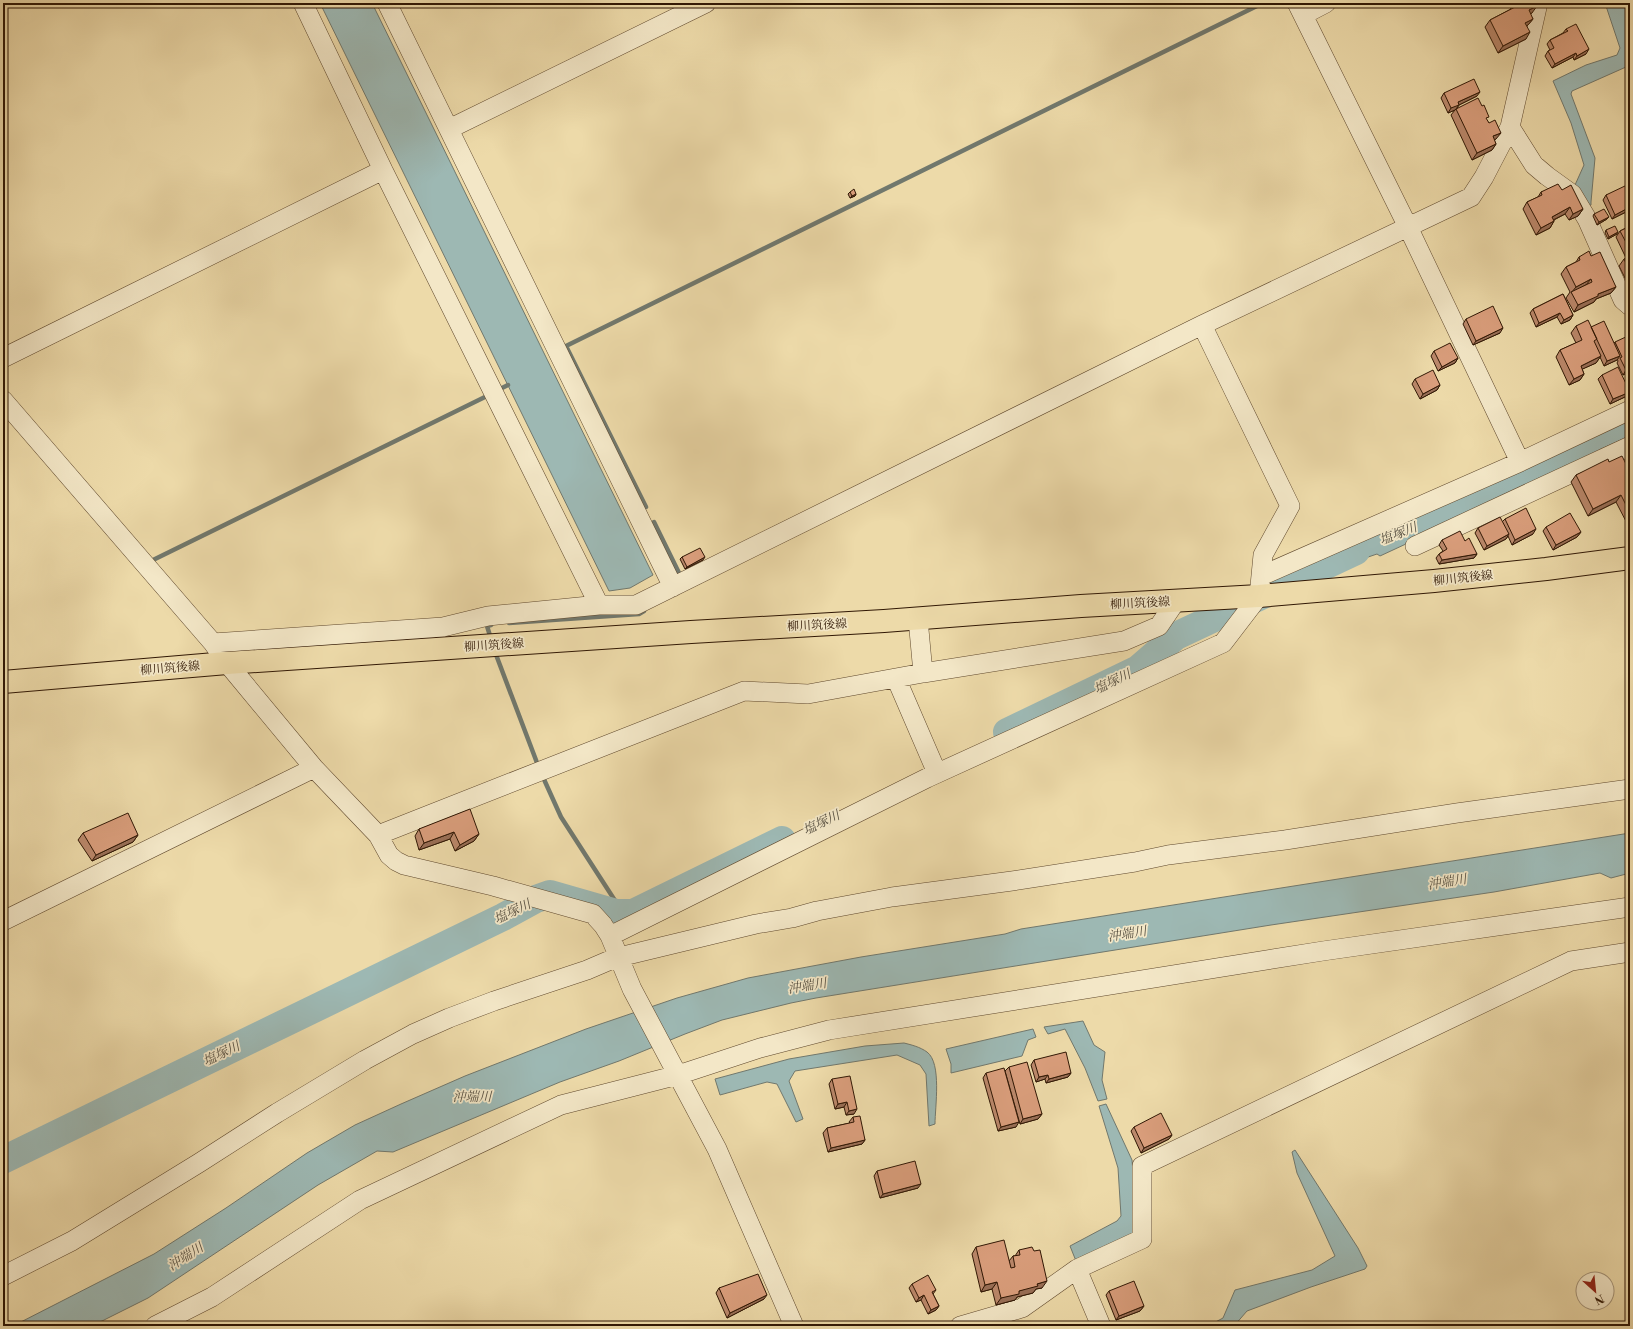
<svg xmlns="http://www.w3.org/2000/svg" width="1633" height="1329" font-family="'Libre Bodoni','Noto Serif JP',serif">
<rect width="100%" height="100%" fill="#eddaa9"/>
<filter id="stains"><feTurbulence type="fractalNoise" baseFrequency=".005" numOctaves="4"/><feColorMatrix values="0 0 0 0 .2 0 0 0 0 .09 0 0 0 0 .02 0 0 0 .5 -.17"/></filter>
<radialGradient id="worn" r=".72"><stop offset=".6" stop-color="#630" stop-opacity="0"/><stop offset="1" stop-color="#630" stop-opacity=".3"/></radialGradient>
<path fill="#9db8b3" stroke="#71786d" d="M320 3H372L653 575 630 588 609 591Z
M1605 3H1625L1630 11V71L1626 67 1572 91 1571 94 1595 158 1591 202V205L1586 206 1575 185 1584 165 1571 123 1553 81 1586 65 1617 55 1620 48Z
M1630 417V436L1601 449 1574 466 1380 556 1377 554 1327 571 1311 561Z
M1630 833V873L1611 878 1600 873 1494 892 1271 925 816 998 791 1003 722 1020 685 1034 619 1061 560 1082 393 1152 377 1151 318 1185 148 1298 92 1326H13L154 1254 226 1208 307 1153 355 1125 401 1104 465 1076 586 1029 677 998 748 978 861 957 1005 934 1021 929Z
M1083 1021 1094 1045 1105 1052 1102 1080 1107 1099 1098 1101 1085 1068 1065 1029 1048 1034 1044 1027Z
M1033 1029 1036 1037 1028 1040 1022 1056 951 1073V1064L946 1049Z
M904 1043C912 1045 920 1047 927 1052 942 1063 935 1107 935 1124L929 1126 926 1074 920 1065 897 1055 795 1071 789 1081 803 1119 796 1122 777 1084 767 1082 720 1095 715 1079 789 1059 865 1046Z
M1106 1104 1132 1160 1138 1231 1076 1261 1070 1246 1117 1221 1121 1216 1118 1168 1099 1106Z
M1295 1150 1358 1248 1367 1266 1365 1269 1311 1287 1247 1311 1234 1326H1208L1223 1318 1235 1290 1312 1270 1335 1256 1297 1173 1292 1152Z"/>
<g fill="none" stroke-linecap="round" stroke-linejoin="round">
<path stroke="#71786d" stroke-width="4.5" d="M498 390 508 385
M646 507 566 346 1263 3
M654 522 680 575
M153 560 489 395
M509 623 639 614 644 611
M491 639 487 626 491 625
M495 652 539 768
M542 775 561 817 623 913"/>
<path stroke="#9db8b3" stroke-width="28" d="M1007 732 1138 669 1176 636 1356 551
M3 1160 503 917 536 899 550 894 616 913H633L782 840"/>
<defs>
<path id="minor" d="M303 3 383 170 599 605
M387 3 673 587
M1297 3 1408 227 1520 462
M1303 15 1326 3
M1510 127 1534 165 1547 176 1572 194 1587 219 1623 300 1630 306
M449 129 706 3
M3 358 383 170
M3 400 213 643 227 663 314 768 378 835 389 855 396 861 404 865 493 886 593 914 603 925 610 936 632 989 717 1149 794 1326
M1415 546 1630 446
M1261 576 1520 462 1630 410
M918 619 923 673
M213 643 443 627 488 616 599 605H636L1202 325 1471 197 1484 177 1510 127 1538 3
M896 678 937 773
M378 835 744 691 808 694 923 673 1124 641 1159 626 1176 601
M3 921 314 768
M610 936 927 778 1223 643 1259 596 1263 555 1290 506 1202 325
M1077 1269 1101 1326
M3 1276 72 1241 199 1163 277 1113 365 1060 413 1034 449 1018 494 1001 587 970 615 958 756 924 792 918 817 911 892 897 1012 881 1135 862 1168 855 1285 840 1457 813 1630 789
M155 1326 212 1297 360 1200 561 1105 678 1075 760 1048 829 1030 1323 951 1630 907
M960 1326 1022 1308 1077 1269 1142 1239V1166L1571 961 1630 952"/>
<path id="major" d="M3 682 227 663 691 632 884 621 1081 606 1259 596 1434 581 1546 569 1630 558"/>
</defs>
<use href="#minor" stroke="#5f482d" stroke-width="20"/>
<use href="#major" stroke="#301704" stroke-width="24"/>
<use href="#minor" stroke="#f3e7c7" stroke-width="19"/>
<use href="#major" stroke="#eddaa9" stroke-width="22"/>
</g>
<path fill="#bb886b" stroke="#301704" d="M1508 3H1535L1532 13 1530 14 1533 19 1528 25 1527 26 1526 39 1498 53 1485 27 1490 20 1511 9Z
M1566 29 1586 54 1574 60 1573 57 1552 68 1545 56 1548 51 1550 50 1547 44 1550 40 1563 33Z
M1444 93 1477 96 1459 105 1457 108 1487 120 1496 139 1494 140 1496 144 1492 150 1472 160 1451 115 1455 110 1448 113 1441 98Z
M1562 190 1583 209 1578 216 1569 220 1565 214 1554 220V221L1550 228 1536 235 1523 209 1527 202 1538 197 1541 192Z
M1630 190V210L1612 219 1603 200 1606 195Z
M850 192 856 194 855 196 850 198 848 194Z
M1594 214 1607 219 1597 225 1593 216Z
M1630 226V288L1619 266 1624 259 1626 258 1616 237 1620 231Z
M1606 230 1617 234 1608 239 1605 233Z
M1591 256 1616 287 1611 293 1596 299 1594 302 1574 312 1566 298 1570 292 1561 274 1566 267 1576 262 1579 257Z
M1563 294 1573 315 1570 320 1561 324 1557 317 1536 327 1530 313 1533 309Z
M1466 319 1500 333 1473 345 1463 324Z
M1576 326 1591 327 1614 343 1615 342 1630 371 1623 375 1617 363 1618 361 1617 359V360L1604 366 1600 357 1596 363 1582 369 1584 374 1580 380 1569 385 1556 357 1560 350 1576 343 1571 333Z
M1434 351 1458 358 1455 363 1438 371 1431 356Z
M1602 375 1625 381 1627 379 1630 377V397L1628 393 1627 396 1610 404 1598 379Z
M1415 379 1440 385 1437 390 1420 399 1412 384Z
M1609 462 1630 472V529L1616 502 1588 516 1571 482 1576 475Z
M1505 519 1533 534 1512 545 1508 536 1506 539 1484 550 1475 533 1478 528 1502 522Z
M1546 527 1581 532 1577 537 1553 550 1543 531Z
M1442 540 1465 541 1477 554 1474 558 1439 564 1436 558 1439 554 1443 551 1439 545Z
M682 557 703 560 685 569 680 559Z
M419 829 479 834 474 841 455 851 450 839 419 850 415 836Z
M83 833 138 835 133 842 92 861 78 840Z
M1034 1060 1071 1073 1068 1077 1046 1083 1045 1079 1036 1082 1031 1065Z
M1009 1067 1042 1114 1038 1119 1020 1124 1005 1071Z
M986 1073 1016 1127 998 1131 983 1078Z
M832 1079 854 1114 846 1115 844 1107 835 1109 829 1084Z
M853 1117 865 1140 862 1144 828 1152 823 1133 827 1128 850 1123 849 1122Z
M1134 1127 1172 1135 1169 1139 1141 1153 1131 1131Z
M877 1171 918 1188 880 1198 874 1176Z
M976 1247 1009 1261 1013 1256H1015L1019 1250 1042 1288 1036 1289 1033 1293 1017 1297 1015 1300 996 1305 992 1289 981 1292 972 1254Z
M912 1284 936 1290 933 1294 939 1306 936 1310 928 1314 921 1300 916 1302 909 1288Z
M719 1288 764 1299 727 1318 716 1293Z
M1109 1291 1144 1306 1140 1311 1116 1320 1106 1295Z"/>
<path fill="#996f57" stroke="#301704" d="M1537 6 1532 13 1524 17 1529 10Z
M1533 19 1528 25 1520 29 1525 23Z
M1530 32 1526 39 1498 53 1503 46Z
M1589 49 1586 54 1574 60 1577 56Z
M1576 53 1573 57 1552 68 1555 64Z
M1480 92 1477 96 1459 105 1456 109 1455 110 1448 113 1451 108 1458 102Z
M1501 133 1496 139 1488 143 1493 136Z
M1496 144 1492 150 1472 160 1477 153Z
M856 194 855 196 850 198 852 196Z
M1570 207 1565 214 1547 223 1552 217Z
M1630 207V210L1612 219 1615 215Z
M1583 209 1578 216 1569 220 1573 214Z
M1609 217 1607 219 1597 225 1599 222Z
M1554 221 1550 228 1536 235 1541 228Z
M1618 232 1617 234 1608 239 1609 237Z
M1591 279 1586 285 1571 293 1576 287Z
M1616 287 1611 293 1596 299 1594 302 1574 312 1578 305 1598 294Z
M1560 313 1557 317 1536 327 1539 323Z
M1573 315 1570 320 1561 324 1564 320Z
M1503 328 1500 333 1473 345 1476 341Z
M1601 356 1596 363 1576 372 1581 366Z
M1620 356 1617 360 1604 366 1607 361Z
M1458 358 1455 363 1438 371 1442 367Z
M1630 369V371L1623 375 1626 370Z
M1584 374 1580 380 1569 385 1574 379Z
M1440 385 1437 390 1420 399 1423 394Z
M1630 392 1627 396 1610 404 1613 399Z
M1621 495 1616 502 1588 516 1593 509Z
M1536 529 1533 534 1512 545 1515 540Z
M1581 532 1577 537 1553 550 1556 545Z
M1509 534 1506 539 1484 550 1487 546Z
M1477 554 1474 558 1439 564 1442 560Z
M705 557 703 560 685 569 687 567Z
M454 832 450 839 419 850 424 843Z
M479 834 474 841 455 851 460 845Z
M138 835 133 842 92 861 96 855Z
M1071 1073 1068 1077 1046 1083 1049 1079Z
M1048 1075 1045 1079 1036 1082 1039 1077Z
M847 1102 844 1107 835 1109 838 1104Z
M857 1109 854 1114 846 1115 849 1111Z
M1042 1114 1038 1119 1020 1124 1023 1119Z
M1019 1122 1016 1127 998 1131 1001 1127Z
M1172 1135 1169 1139 1141 1153 1144 1148Z
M865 1140 862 1144 828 1152 831 1148Z
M921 1184 918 1188 880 1198 883 1194Z
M1047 1281 1042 1288 1036 1289 1033 1293 1017 1297 1015 1300 996 1305 1001 1298 1037 1284Z
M997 1282 992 1289 981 1292 985 1285Z
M767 1295 764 1299 727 1318 730 1313Z
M924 1295 921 1300 916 1302 919 1298Z
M939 1306 936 1310 928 1314 931 1310Z
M1144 1306 1140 1311 1116 1320 1119 1316Z"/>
<path fill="#da9e7c" stroke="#301704" d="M1516 3H1535L1537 6 1529 10 1533 19 1525 23 1530 32 1503 46 1490 20 1517 6Z
M1576 24 1589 49 1577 56 1576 53 1555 64 1548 51 1554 48 1550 40 1568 31 1566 29Z
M1474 79 1480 92 1458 102 1459 105 1451 108 1444 93Z
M1478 98 1482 106 1484 105 1489 117 1486 118 1489 123 1495 120 1501 133 1493 136 1496 144 1477 153 1456 109Z
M1558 184 1562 190 1571 185 1583 209 1573 214 1570 207 1552 217 1554 221 1541 228 1527 202 1542 195 1541 192Z
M1627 185 1630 190V207L1615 215 1606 195Z
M854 189 856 194 852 196 850 192Z
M1604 209 1609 217 1599 222 1594 214Z
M1615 226 1618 232 1609 237 1606 230Z
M1630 226V250L1620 231Z
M1589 251 1591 256 1600 252 1616 287 1598 294V296L1578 305 1571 292 1592 282 1591 279 1576 287 1566 267 1580 260 1579 257Z
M1630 256V272L1624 259Z
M1563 294 1573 315 1564 320 1560 313 1539 323 1533 309Z
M1493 306 1503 328 1476 341 1466 319Z
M1588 320 1597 339 1594 341 1601 356 1581 366 1584 374 1574 379 1560 350 1582 340 1576 326Z
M1604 321 1620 356 1607 361 1591 327Z
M1630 335V369L1626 370 1620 358 1622 357 1615 342Z
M1450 343 1458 358 1442 367 1434 351Z
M1618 367 1630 392 1613 399 1602 375Z
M1433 370 1440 385 1423 394 1415 379Z
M1630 377V386L1627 379Z
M1622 456 1630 472V513L1621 495 1593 509 1576 475 1608 459 1609 462Z
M1526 508 1536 529 1515 540 1505 519Z
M1570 513 1581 532 1556 545 1546 527Z
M1500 517 1509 534 1487 546 1478 528Z
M1460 531 1465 541 1469 538 1477 554 1442 560 1439 554 1447 549 1442 540Z
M700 548 705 557 687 567 682 557Z
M470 809 479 834 460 845 454 832 424 843 419 829Z
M128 813 138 835 96 855 83 833Z
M1066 1052 1071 1073 1049 1079 1048 1075 1039 1077 1034 1060Z
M1027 1062 1042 1114 1023 1119 1009 1067Z
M1004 1068 1019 1122 1001 1127 986 1073Z
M850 1076 857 1109 849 1111 847 1102 838 1104 832 1079Z
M1161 1113 1172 1135 1144 1148 1134 1127Z
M860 1116 865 1140 831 1148 827 1128 854 1122 853 1117Z
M915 1161 921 1184 883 1194 877 1171Z
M1004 1240 1011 1268 1015 1267 1013 1256 1020 1255 1019 1250 1032 1247 1034 1251 1040 1250 1047 1281 1037 1284 1038 1286 1019 1291V1294L1001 1298 997 1282 985 1285 976 1247Z
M758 1274 767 1295 730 1313 719 1288Z
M928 1275 936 1290 932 1292 939 1306 931 1310 924 1295 919 1298 912 1284Z
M1134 1281 1144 1306 1119 1316 1109 1291Z"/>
<g text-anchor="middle" stroke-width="3.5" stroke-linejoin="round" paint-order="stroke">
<g font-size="12" fill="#301704" stroke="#f3e7c7">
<text transform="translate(1463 578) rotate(-6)" y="4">柳川筑後線</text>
<text transform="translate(1140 603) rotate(-3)" y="4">柳川筑後線</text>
<text transform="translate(817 625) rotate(-3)" y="4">柳川筑後線</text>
<text transform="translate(494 645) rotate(-4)" y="4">柳川筑後線</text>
<text transform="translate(170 668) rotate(-5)" y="4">柳川筑後線</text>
</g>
<g font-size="13" font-style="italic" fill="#564f41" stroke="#f3e7c7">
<text transform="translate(1398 533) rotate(-21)" y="5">塩塚川</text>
<text transform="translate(1112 681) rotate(-26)" y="5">塩塚川</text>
<text transform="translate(821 822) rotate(-26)" y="5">塩塚川</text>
<text transform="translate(1447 881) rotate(-9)" y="5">沖端川</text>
<text transform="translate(512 911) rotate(-26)" y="5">塩塚川</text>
<text transform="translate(1127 933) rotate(-9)" y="5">沖端川</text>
<text transform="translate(807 985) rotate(-9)" y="5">沖端川</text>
<text transform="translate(221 1053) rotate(-26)" y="5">塩塚川</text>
<text x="472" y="1101">沖端川</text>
<text transform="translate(185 1256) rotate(-33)" y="5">沖端川</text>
</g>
</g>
<rect width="1633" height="1329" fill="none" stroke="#eddaa9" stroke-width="16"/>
<rect x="4" y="4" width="1625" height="1321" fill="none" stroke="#301704" stroke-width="2"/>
<rect x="8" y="8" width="1617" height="1313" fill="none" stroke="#301704"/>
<g transform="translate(1595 1291) rotate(153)"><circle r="19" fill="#f3e7c7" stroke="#a59479"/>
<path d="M0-3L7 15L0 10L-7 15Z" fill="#8f2418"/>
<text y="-6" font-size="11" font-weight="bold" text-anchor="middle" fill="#301704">N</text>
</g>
<rect width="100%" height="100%" filter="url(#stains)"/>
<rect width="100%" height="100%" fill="url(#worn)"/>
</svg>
